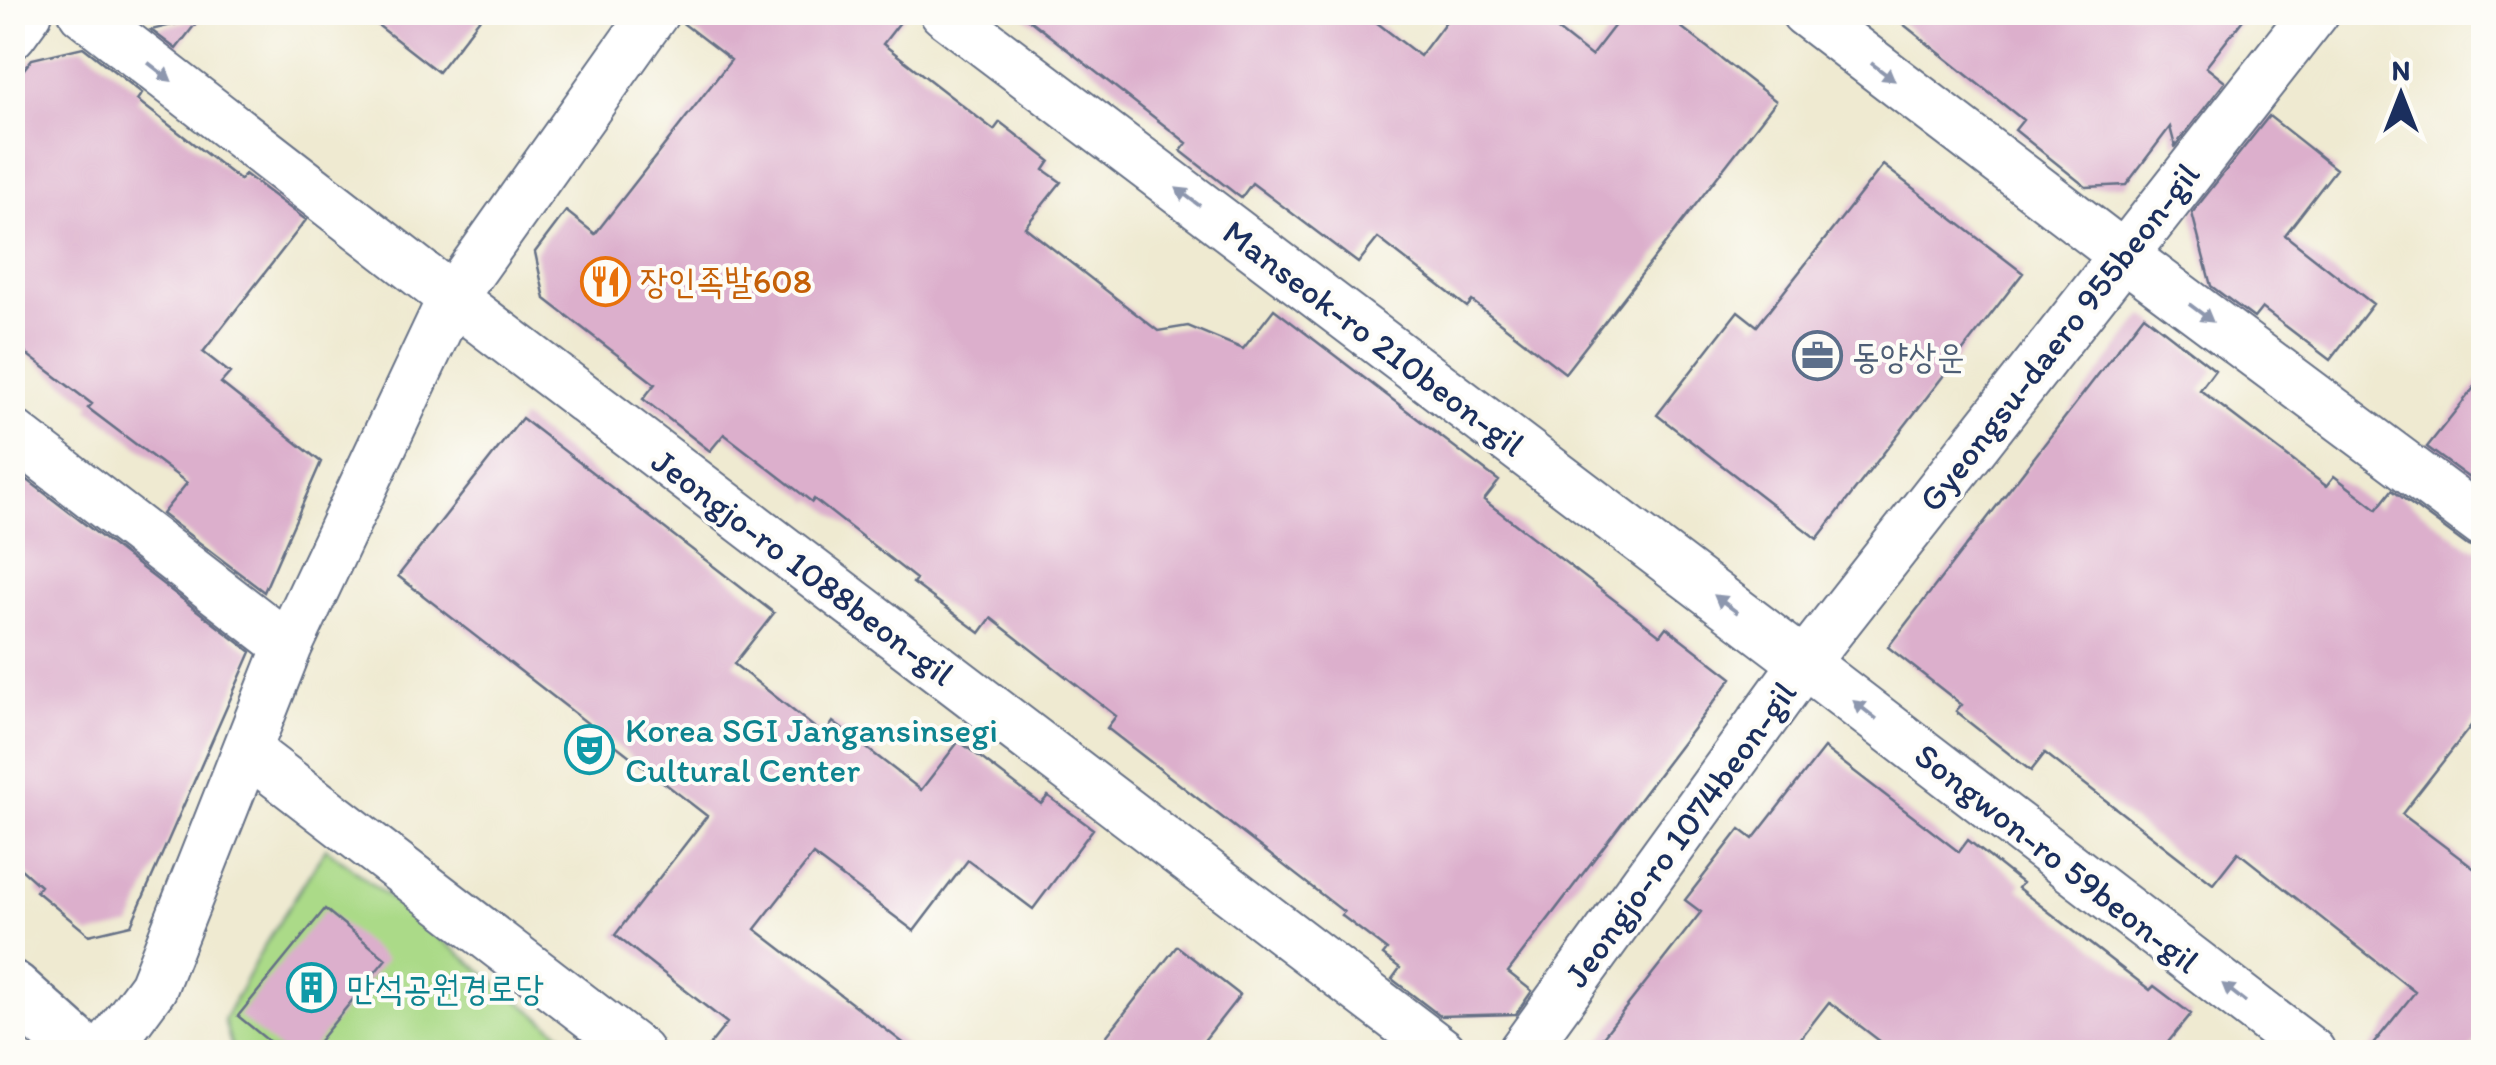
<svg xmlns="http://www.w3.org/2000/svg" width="2496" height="1065" font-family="Itim,'Poor Story',sans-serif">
<rect width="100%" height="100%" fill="#fdfcf7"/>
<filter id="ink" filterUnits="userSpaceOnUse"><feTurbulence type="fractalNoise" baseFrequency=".01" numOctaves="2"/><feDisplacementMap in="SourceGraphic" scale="20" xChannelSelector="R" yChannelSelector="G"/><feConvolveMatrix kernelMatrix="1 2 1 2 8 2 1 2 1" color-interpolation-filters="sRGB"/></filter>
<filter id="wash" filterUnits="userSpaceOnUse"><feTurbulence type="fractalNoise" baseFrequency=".0048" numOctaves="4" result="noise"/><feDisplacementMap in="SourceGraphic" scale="40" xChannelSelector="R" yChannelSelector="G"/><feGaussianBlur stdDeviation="2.25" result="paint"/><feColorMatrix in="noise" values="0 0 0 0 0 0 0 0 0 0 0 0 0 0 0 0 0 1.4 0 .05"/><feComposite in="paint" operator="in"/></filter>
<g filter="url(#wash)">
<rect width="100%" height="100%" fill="#efead1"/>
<path fill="#abda88" stroke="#638473" stroke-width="2.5" d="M326 848 584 1052H233L224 1020 264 946Z"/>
<g id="blocks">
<path fill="#dcafcc" d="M361 12H485L438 72Z
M682 12H908L883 44 994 130 1000 122 1050 161 1044 170 1061 182 1025 227 1158 331 1188 326 1243 349 1274 309 1499 481 1484 500 1660 635 1666 627 1732 678 1508 972 1532 991 1516 1014 1440 1016 1392 979 1400 968 1383 955 1387 950 1341 915 1344 912 1107 728 1116 716 991 618 980 633 913 583 916 579 814 499 812 502 724 434 710 451 643 399 655 384 545 299 535 252 566 211 595 234 731 60 680 21Z
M1019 12H1363L1420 56 1453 12H1535L1591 56 1625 12H1662L1776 101 1565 373 1472 301 1467 307 1378 238 1358 263 1252 183 1241 198 1181 151 1187 143Z
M1888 12H2249L2206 67 2225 82 2175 146 2170 127 2126 185 2086 187 2015 130 2023 120Z
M200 18 176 49 151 30Z
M83 47 142 93 137 100 240 180 245 174 306 220 203 352 230 373 221 383 321 462 264 592 162 514 187 483 88 408 92 404 12 343V84L32 59Z
M2269 116 2336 169 2285 235 2373 304 2330 360 2262 308 2254 318 2211 286 2192 213Z
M1883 165 2023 273 1817 539 1657 415 1738 311 1757 326Z
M2144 315 2215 370 2200 390 2326 486 2334 476 2377 509 2392 490 2468 546 2484 551V709L2402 814 2484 876V1033L2468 1052H2367L2415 992 2238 852 2213 884 2045 753 2031 771 1956 712 1962 705 1888 647Z
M2484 375V489L2427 447Z
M522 418 774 613 734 664 824 735 833 722 921 790 959 741 1041 804 1048 796 1093 829 1033 909 968 860 914 931 813 855 755 929 915 1052H704L727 1023 615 935 707 816 398 576Z
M12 468 251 652 131 925 89 935 36 891 40 886 12 861Z
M1824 748 1959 852 1968 840 2022 883 2018 888 2150 990 2154 986 2191 1014 2160 1052H1894L1829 1002 1790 1052H1591L1701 912 1685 900 1740 829 1753 839Z
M325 909 386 959 310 1052H282L238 1016Z
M1177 946 1240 995 1195 1052H1094Z"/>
</g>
</g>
<g filter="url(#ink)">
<use href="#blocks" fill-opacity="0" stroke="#657086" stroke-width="2.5"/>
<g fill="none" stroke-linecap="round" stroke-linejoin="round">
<defs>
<path id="minor" d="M83 12 452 298 1442 1052
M944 12 1804 663 2311 1052
M1805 12 2123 255 2484 524
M12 34 28 12
M12 433 288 646
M247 751 639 1052
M105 1052 153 987 288 646 452 298 655 12
M1522 1052 1804 663 2315 12"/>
<path id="tertiary" d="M12 989 82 1052"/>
</defs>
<use href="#minor" stroke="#657086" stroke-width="52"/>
<use href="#tertiary" stroke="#657086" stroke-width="60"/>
<use href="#minor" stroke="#fff" stroke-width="48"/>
<use href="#tertiary" stroke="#fff" stroke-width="55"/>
</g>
<defs><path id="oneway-solid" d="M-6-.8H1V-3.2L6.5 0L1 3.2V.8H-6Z" transform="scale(2.5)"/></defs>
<g fill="#8d97ae">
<use href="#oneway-solid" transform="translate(160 72) rotate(38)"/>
<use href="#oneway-solid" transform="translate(1883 72) rotate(37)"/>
<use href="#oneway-solid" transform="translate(1188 197) rotate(-143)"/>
<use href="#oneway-solid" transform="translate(2201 313) rotate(37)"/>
<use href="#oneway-solid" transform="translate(1726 604) rotate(-143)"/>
<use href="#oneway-solid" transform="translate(1865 710) rotate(-142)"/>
<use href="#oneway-solid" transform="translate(2234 993) rotate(-142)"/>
</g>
</g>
<defs>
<symbol id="restaurant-ring" viewBox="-11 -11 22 22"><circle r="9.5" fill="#fdfcf7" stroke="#e8710a" stroke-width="1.5"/><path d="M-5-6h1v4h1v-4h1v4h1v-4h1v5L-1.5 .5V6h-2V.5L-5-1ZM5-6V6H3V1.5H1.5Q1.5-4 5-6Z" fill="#e8710a"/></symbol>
<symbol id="office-ring" viewBox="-11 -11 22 22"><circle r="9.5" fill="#fdfcf7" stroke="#5c6f8a" stroke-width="1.5"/><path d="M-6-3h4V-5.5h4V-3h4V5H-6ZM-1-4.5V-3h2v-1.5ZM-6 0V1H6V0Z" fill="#5c6f8a"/></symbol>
<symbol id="theatre-ring" viewBox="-11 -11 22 22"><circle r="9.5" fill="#fdfcf7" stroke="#0f9aa8" stroke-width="1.5"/><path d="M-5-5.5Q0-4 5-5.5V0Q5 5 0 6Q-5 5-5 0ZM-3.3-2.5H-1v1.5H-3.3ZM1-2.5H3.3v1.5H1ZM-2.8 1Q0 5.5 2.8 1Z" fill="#0f9aa8"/></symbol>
<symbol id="building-ring" viewBox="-11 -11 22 22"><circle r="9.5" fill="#fdfcf7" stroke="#0f9aa8" stroke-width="1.5"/><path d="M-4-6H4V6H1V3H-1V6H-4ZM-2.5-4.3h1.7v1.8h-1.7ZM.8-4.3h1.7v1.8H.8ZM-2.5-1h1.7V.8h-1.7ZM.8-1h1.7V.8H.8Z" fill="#0f9aa8"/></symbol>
</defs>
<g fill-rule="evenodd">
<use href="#restaurant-ring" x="578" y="254" width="55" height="55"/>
<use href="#office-ring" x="1790" y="328" width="55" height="55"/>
<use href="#theatre-ring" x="562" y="722" width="55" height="55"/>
<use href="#building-ring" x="284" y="960" width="55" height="55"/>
</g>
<g text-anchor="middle" stroke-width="8" stroke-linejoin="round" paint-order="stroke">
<g font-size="35" fill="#c56008" stroke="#fdfcf7" text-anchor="start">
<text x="640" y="293">장인족발608</text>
</g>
<g font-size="35" fill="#1b2f5e" stroke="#fdfcf7">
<text transform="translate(2059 337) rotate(-52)" y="12">Gyeongsu-daero 955beon-gil</text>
<text transform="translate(1374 338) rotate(37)" y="12">Manseok-ro 210beon-gil</text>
<text transform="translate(803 567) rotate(37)" y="12">Jeongjo-ro 1088beon-gil</text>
<text transform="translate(1680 834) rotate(-54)" y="12">Jeongjo-ro 1074beon-gil</text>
<text transform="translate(2057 858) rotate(38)" y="12">Songwon-ro 59beon-gil</text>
</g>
<g font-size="35" fill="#4e5e75" stroke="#fdfcf7" text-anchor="start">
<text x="1852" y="368">동양상운</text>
</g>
<g font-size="35" fill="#0d838f" stroke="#fdfcf7" text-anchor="start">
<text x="625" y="742">Korea SGI Jangansinsegi<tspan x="625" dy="40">Cultural Center</tspan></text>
<text x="347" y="1000">만석공원경로당</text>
</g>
</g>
<rect width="2496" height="1065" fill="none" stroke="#fdfcf7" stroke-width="50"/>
<g transform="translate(2401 95)" stroke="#fdfcf7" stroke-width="8" paint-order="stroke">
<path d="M0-8L18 38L0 25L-18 38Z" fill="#1b2f5e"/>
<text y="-15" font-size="28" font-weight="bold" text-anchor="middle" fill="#1b2f5e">N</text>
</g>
</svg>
